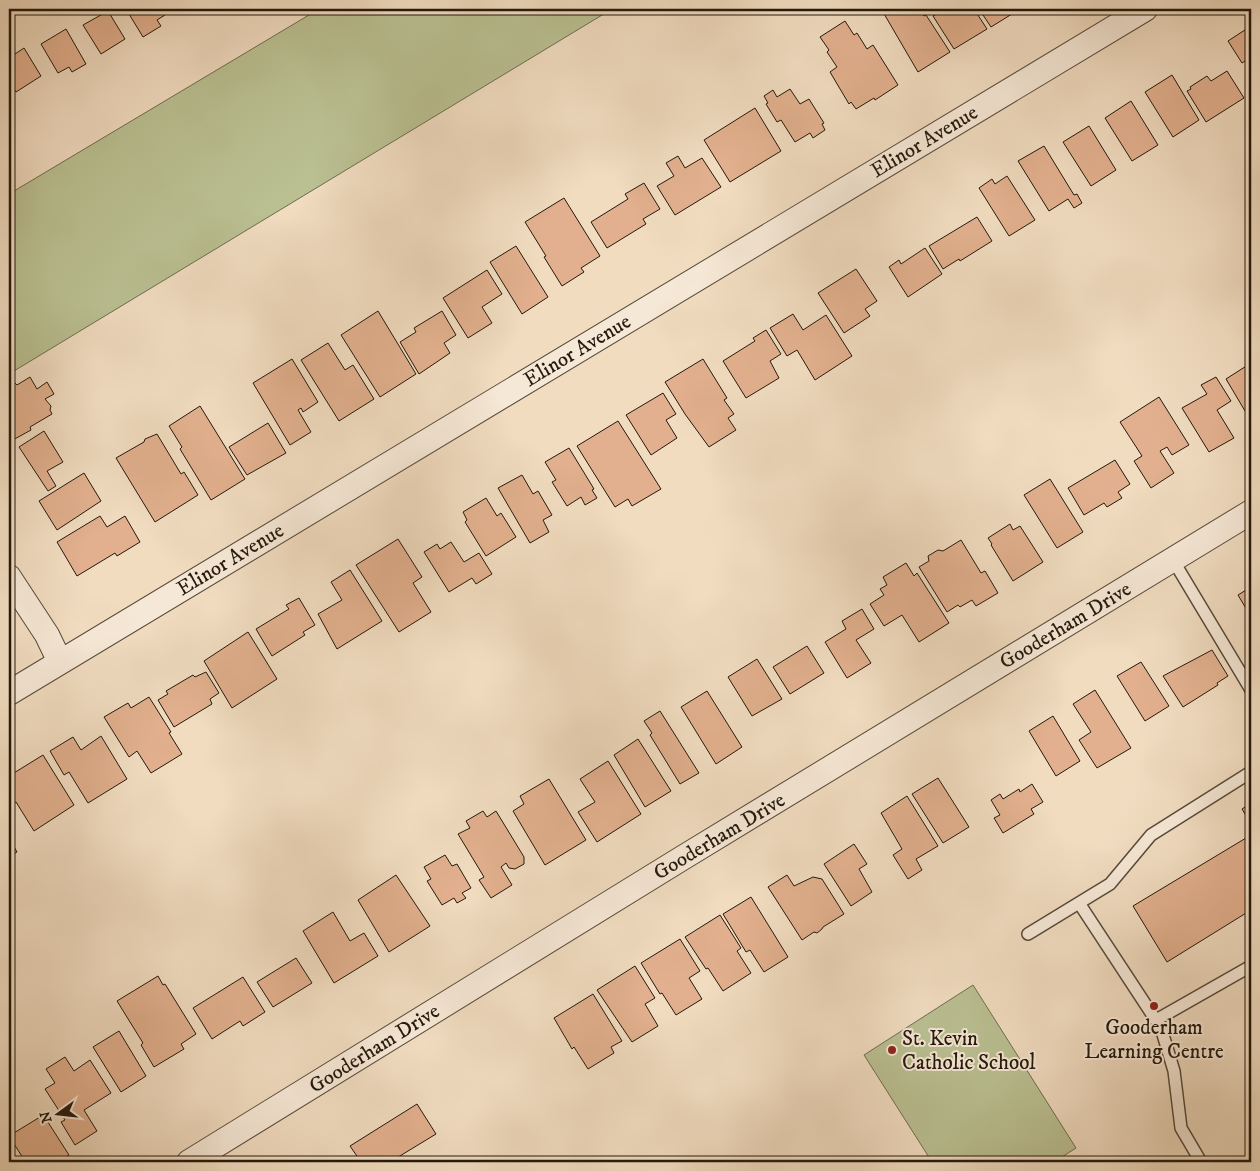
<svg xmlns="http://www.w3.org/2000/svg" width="1260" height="1171" font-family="'IM FELL DW Pica',serif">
<rect width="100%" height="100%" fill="#f1dcc0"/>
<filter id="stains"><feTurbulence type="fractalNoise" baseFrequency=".004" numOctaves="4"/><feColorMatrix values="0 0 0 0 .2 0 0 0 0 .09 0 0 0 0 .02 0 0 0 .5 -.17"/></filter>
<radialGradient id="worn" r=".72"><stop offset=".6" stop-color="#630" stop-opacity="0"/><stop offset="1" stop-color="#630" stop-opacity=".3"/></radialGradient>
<path fill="#bac092" stroke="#6e6c4f" d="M319 9H612L9 374V194Z
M973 985 1076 1148 1054 1162H932L864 1055Z"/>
<path fill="#e2b08e" stroke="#23190c" d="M126 9H161L165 15 157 20 161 26 143 37Z
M888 9H919L924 16 926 15 950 52 918 72 883 12Z
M931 9H974L987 29 954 49 933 16 935 15Z
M979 9H1020L991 27Z
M108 11 125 39 101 54 83 25Z
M845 21 854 35 857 33 867 49 873 45 898 85 875 100 874 98 856 109 851 102 849 104 830 72 837 67 827 52 829 50 820 37Z
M1251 26V65L1248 59 1242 63 1228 41Z
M66 29 86 64 72 72 69 67 58 73 41 44Z
M24 48 41 76 16 92 9 81V58Z
M1227 71 1244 98 1206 122 1187 91 1191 89 1190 87 1207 76 1211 81Z
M1172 75 1199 120 1173 137 1145 92Z
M790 89 800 104 809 99 824 123 822 124 825 130 813 138 810 133 795 142 781 120 777 122 766 104 768 103 764 96 773 90 777 97Z
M1131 101 1158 145 1132 161 1105 118Z
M755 108 781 151 730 182 704 140Z
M1089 126 1116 170 1091 186 1063 142Z
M1044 146 1074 195 1077 194 1082 203 1074 208 1068 199 1049 211 1018 161Z
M678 156 685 168 702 158 721 187 675 215 657 186 674 176 666 163Z
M1007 176 1035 220 1009 236 979 188 992 179 995 184Z
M644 183 660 209 643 219 646 224 607 248 591 222 628 199 625 194Z
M564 198 600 256 581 268 584 272 562 286 544 257 546 256 525 222Z
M977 217 992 241 960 261 959 259 943 269 929 246Z
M516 246 548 297 522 314 490 262Z
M925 248 942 274 908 297 889 267 899 260 901 264Z
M856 269 877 301 865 309 870 316 844 333 818 293Z
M487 270 502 294 482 307 492 323 468 338 443 298Z
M378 311 416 374 380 397 341 335Z
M442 311 456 335 444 343 450 353 419 374 400 342 416 332 414 328Z
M793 314 803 330 826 315 852 356 815 380 797 350 787 356 770 328Z
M766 330 781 354 770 361 779 378 746 398 723 361 755 341 753 338Z
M328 343 345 370 353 365 374 399 339 421 301 360Z
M292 359 318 402 303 412 301 408 298 410 311 432 290 445 253 383Z
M703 359 727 398 724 400 734 414 728 418 736 430 709 447 685 414 665 382Z
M1251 363V421L1226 379Z
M30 377 37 389 47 382 54 394 45 399 51 406 50 410 52 414 30 427 31 430 11 441 9 437V387L15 383 17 385Z
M1216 377 1231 401 1217 410 1234 438 1209 452 1182 408 1207 394 1201 385Z
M663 393 676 414 666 420 677 438 651 455 626 415Z
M1159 397 1189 445 1172 455 1167 447 1160 451 1174 473 1151 488 1134 461 1142 456 1120 422Z
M200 406 245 479 211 500 180 449 182 447 169 426Z
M618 421 661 489 632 506 628 499 615 507 577 446Z
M268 423 286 453 247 475 229 447Z
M44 431 63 462 47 471 56 486 48 491 19 447Z
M157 434 181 474 184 472 198 495 155 522 116 458 144 442 145 439Z
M569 448 594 489 592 490 597 498 585 505 581 497 567 506 552 482 556 480 545 462Z
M1115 460 1130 484 1118 492 1122 498 1107 507 1104 503 1084 515 1068 488Z
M84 473 101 501 57 530 39 501Z
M522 475 533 494 538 491 552 515 543 520 549 532 530 543 498 488Z
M1050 479 1083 532 1057 548 1024 495Z
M486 498 497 516 501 513 516 537 486 556 465 522 467 520 463 512Z
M100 516 107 527 125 516 140 542 117 556 115 553 77 576 57 542Z
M1010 524 1013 530 1020 526 1043 562 1013 581 991 545 992 544 988 538Z
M398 539 422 577 413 583 431 612 399 632 356 565Z
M961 540 981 573 985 571 998 593 976 606 972 600 960 607 958 605 947 612 919 567 929 561 928 556 938 550 943 551Z
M451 542 464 562 479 553 492 574 476 584 472 578 449 592 424 552 437 544 440 549Z
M906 563 914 576 917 573 949 623 919 642 902 615 884 626 870 604 884 595 880 589 887 585 883 577Z
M350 570 382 621 337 649 318 614 342 600 331 582Z
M1251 587V617L1238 595Z
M299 598 315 625 303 632 305 635 272 656 256 629 289 609 286 605Z
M862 609 874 629 856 640 871 663 847 678 825 642 846 629 842 621Z
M248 632 277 679 232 708 204 661Z
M807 646 824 673 790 694 773 667Z
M1212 650 1228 676 1217 683 1218 685 1183 707 1163 676Z
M757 659 782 699 752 716 728 677Z
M1141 662 1169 706 1145 721 1117 676Z
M206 672 219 693 210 699 212 704 174 727 158 700 168 694 166 691 193 675 195 677Z
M1095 690 1131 748 1097 768 1079 740 1091 732 1073 704Z
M707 691 742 747 716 764 681 707Z
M149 697 171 732 169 733 182 754 151 773 137 751 129 757 104 717 128 703 131 708Z
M660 711 699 773 680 784 650 735 652 733 644 721Z
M1053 716 1080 761 1056 776 1029 731Z
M101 736 127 779 88 803 69 772 64 775 50 751 73 737 81 750Z
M638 739 671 791 645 807 614 755Z
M43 755 74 805 34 831 16 802 13 804 9 798V776Z
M608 761 641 814 597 842 578 812 595 802 580 779Z
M938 778 969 827 943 843 912 794Z
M549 779 586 840 545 865 513 811 524 804 520 796Z
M1032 784 1043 802 1031 809 1034 814 1003 833 994 818 1000 815 991 800 1000 794 1003 799 1019 789 1020 792Z
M907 796 938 846 916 859 922 870 908 879 893 855 902 849 881 813Z
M1251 803V824L1242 809Z
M483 811 487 817 496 811 524 857V864L515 869 509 868 506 863 501 867 512 885 491 898 479 880 484 877 458 834 470 828 466 821Z
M1251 835V910L1167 962 1133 906Z
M9 838 17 852 9 857Z
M854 844 867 864 859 869 872 892 851 906 824 864Z
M445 855 452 866 457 864 471 888 462 893 466 898 457 903 454 898 442 905 427 881 431 879 424 867Z
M396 875 430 926 389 952 358 900Z
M787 875 794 886 813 877 822 879 844 914 823 927 822 929 817 933 814 932 802 940 768 887Z
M751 897 788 957 764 972 750 950 746 952 723 914Z
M333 912 350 941 364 933 378 956 334 983 303 931Z
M720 915 741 948 737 951 751 973 723 991 708 968 706 969 685 937Z
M680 939 700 971 689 978 702 999 676 1015 662 993 660 994 641 963Z
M296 958 312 983 273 1007 257 982Z
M635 966 655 998 645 1004 658 1026 632 1042 597 990Z
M158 976 163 985 165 984 196 1034 181 1044 184 1049 154 1067 141 1045 143 1043 117 1001Z
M243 977 265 1012 243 1026 240 1021 212 1039 193 1008Z
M593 994 622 1041 611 1047 614 1053 588 1069 574 1047 572 1049 554 1018Z
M119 1031 146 1076 121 1092 93 1047Z
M65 1057 74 1071 90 1060 111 1093 84 1110 97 1131 75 1145 61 1122 65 1120 45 1089 55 1083 46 1069Z
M417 1104 436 1134 390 1162H361L350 1146Z
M44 1116 69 1155 59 1161V1162H23L21 1159 23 1158 9 1136 40 1117 41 1118Z"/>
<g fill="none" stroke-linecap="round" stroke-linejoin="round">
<defs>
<path id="lane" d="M1173 560 1251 690
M1079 903 1161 1028 1174 1071 1181 1128 1201 1162
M1028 934 1110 884 1151 835 1251 772
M1156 1020 1251 966"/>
<path id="street" d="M9 577 47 635 60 662
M9 693 1145 9
M189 1162 684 857 1251 512"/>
</defs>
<use href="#lane" stroke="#564a39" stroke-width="14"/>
<use href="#street" stroke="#564a39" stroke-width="26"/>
<use href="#lane" stroke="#f6e8d6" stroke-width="11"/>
<use href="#street" stroke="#f6e8d6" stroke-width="24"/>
</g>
<g fill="#8f2418" stroke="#f6e8d6" stroke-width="2">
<circle cx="1154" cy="1006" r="5"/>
<circle cx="892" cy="1050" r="5"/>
</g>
<g text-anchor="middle" stroke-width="4" stroke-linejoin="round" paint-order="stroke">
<g font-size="21" fill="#23190c" stroke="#f6e8d6">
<text transform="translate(924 141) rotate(-31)" y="7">Elinor Avenue</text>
<text transform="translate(577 350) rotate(-31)" y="7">Elinor Avenue</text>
<text transform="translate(230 559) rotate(-31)" y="7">Elinor Avenue</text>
<text transform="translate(1065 625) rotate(-31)" y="7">Gooderham Drive</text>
<text transform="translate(719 836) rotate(-31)" y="7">Gooderham Drive</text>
<text transform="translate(374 1048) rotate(-32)" y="7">Gooderham Drive</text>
</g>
<g font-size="21" fill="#23190c" stroke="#f6e8d6">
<text x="1154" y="1034">Gooderham<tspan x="1154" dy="24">Learning Centre</tspan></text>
<text x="902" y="1045" text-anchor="start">St. Kevin<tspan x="902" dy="24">Catholic School</tspan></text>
</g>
</g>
<rect width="1260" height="1171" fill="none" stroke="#f1dcc0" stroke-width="30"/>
<rect x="10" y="10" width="1240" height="1151" fill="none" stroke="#23190c" stroke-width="2.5"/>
<rect x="15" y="15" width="1230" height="1141" fill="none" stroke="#23190c"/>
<g transform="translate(58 1114) rotate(255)" stroke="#f6e8d6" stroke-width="4" paint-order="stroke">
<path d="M0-4L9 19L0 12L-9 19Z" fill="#23190c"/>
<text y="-8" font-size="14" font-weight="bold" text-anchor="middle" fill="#23190c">N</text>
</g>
<rect width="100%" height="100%" filter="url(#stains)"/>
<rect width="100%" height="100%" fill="url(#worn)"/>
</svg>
